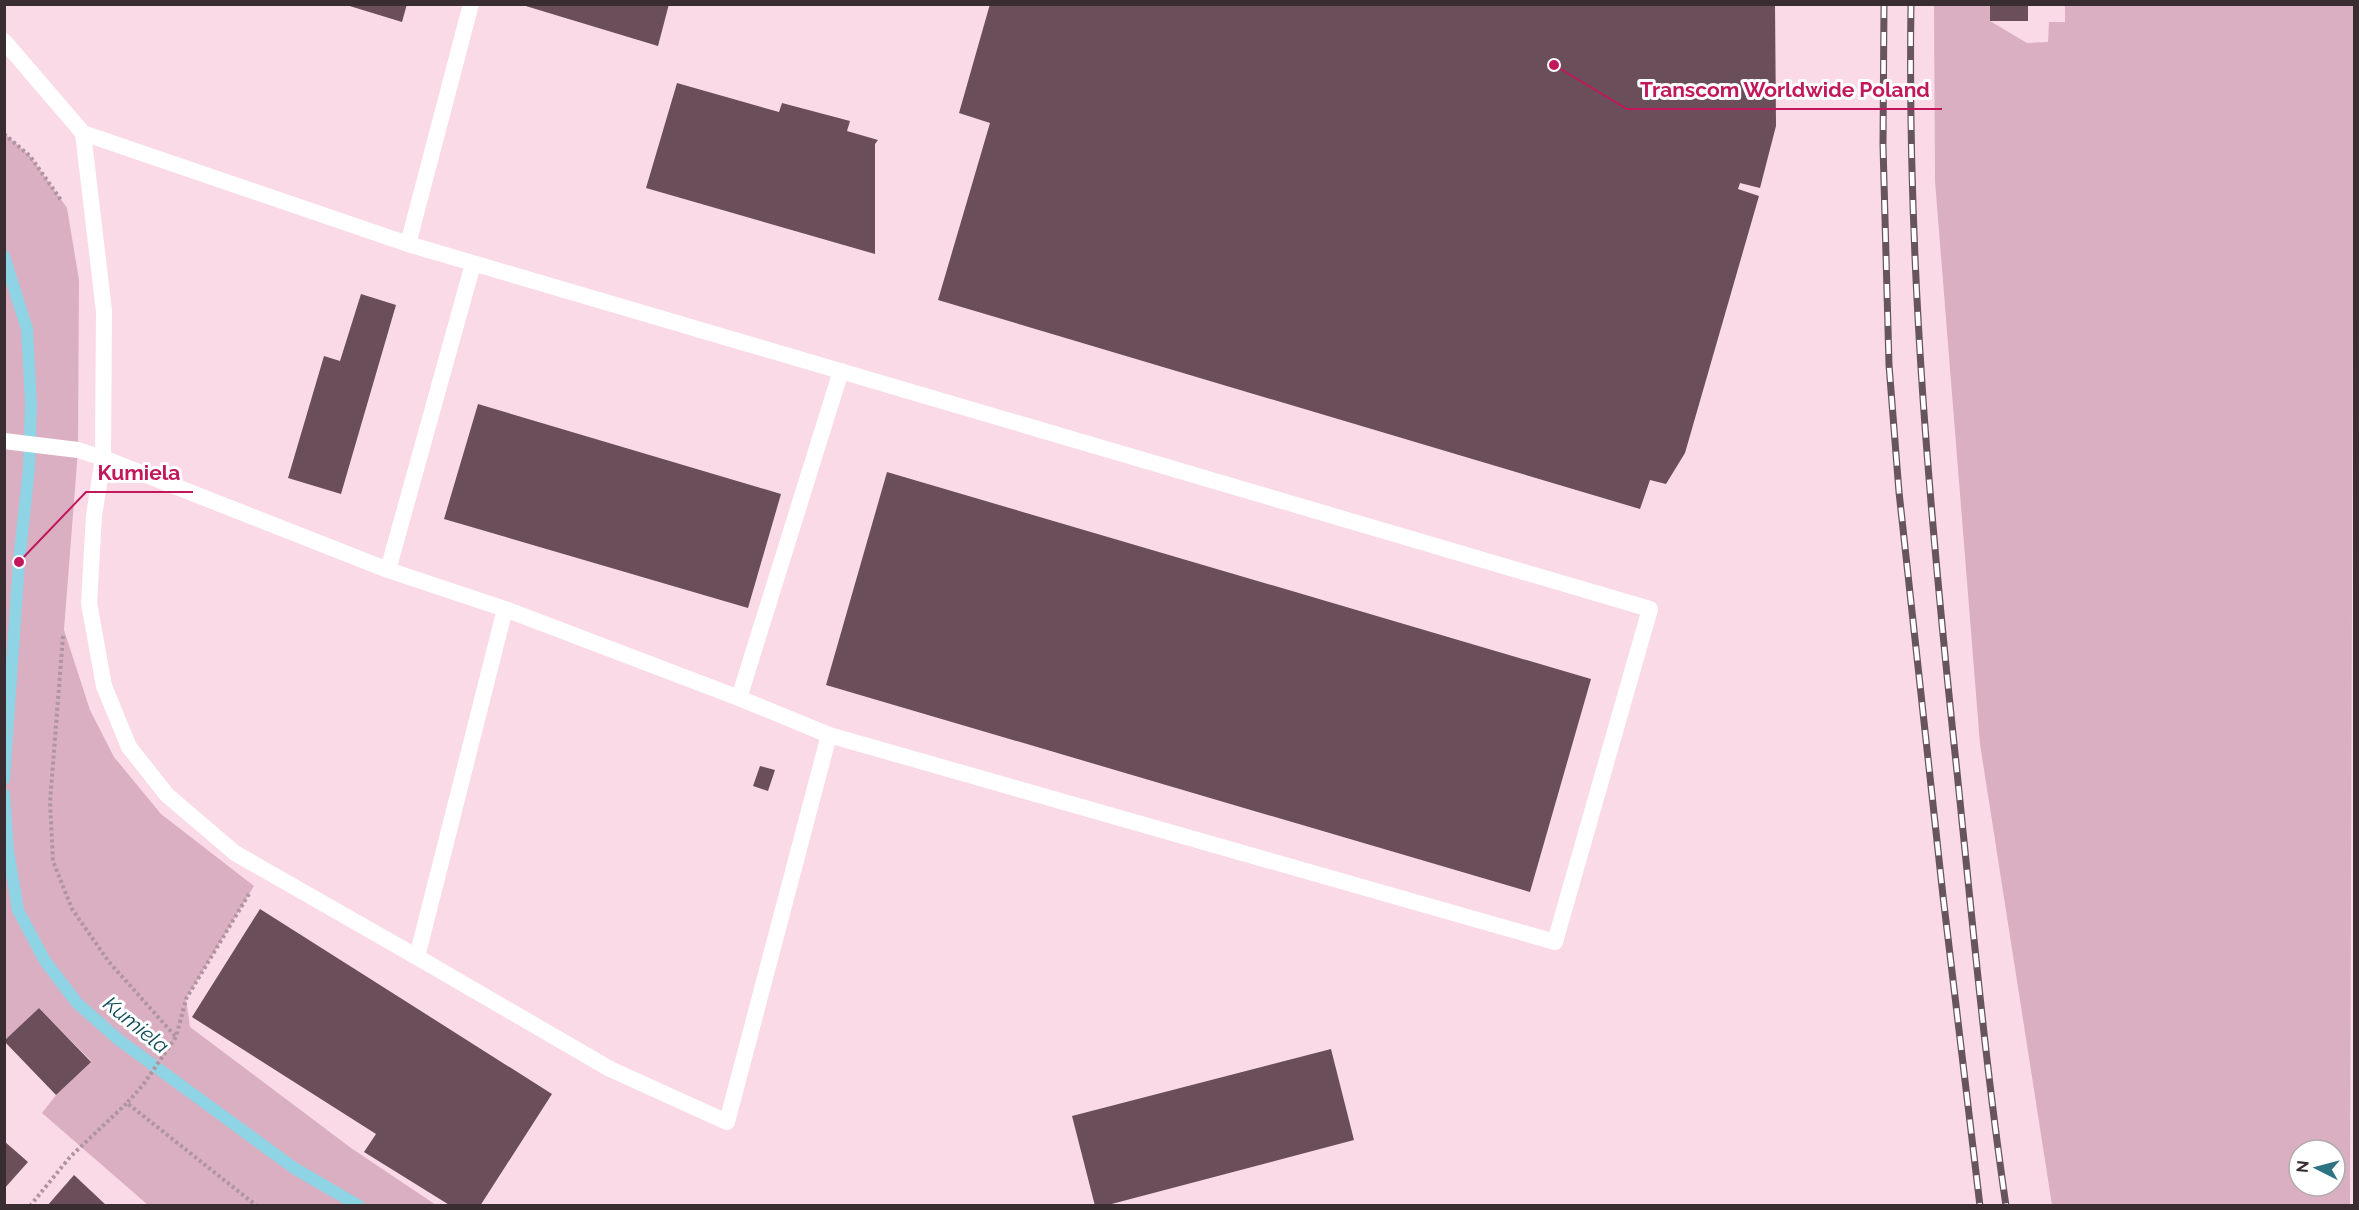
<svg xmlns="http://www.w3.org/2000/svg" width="2359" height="1210" font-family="Raleway,sans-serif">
<rect width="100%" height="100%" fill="#fbdae8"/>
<path fill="#d9afc1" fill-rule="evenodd" d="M1934 5H1990V21L2027 43 2048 42 2049 22H2065V5H2354L2350 1205H2052L1980 744 1935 181ZM2299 1150H2335V1186H2299Z
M5 134 30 156 67 208 79 280 78 450 64 630 90 710 114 757 161 814 254 886 186 999 190 1027 351 1148 436 1205H148L42 1113 56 1095 91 1061 39 1008 5 1041Z"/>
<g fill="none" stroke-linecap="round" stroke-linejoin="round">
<path stroke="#8ed4e5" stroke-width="12" d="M4 256 27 329 31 404 29 468 19 562 4 779
M4 794 8 851 18 910 45 961 77 1003 119 1040 227 1119 294 1168 359 1206"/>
</g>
<path fill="#6a4f5a" d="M343 4H407L402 22Z
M519 4H669L658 46Z
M990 4H1775L1776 126 1760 188 1740 183 1738 189 1759 196 1685 453 1666 484 1650 480 1640 509 938 300 990 123 959 113Z
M1990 4H2028V21H1990Z
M677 83 779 112 782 103 850 121 847 131 878 140 875 144V254L646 188Z
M361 294 396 305 341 494 288 478 324 356 340 361Z
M478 404 781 494 748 608 444 519Z
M887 472 1591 679 1530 892 826 685Z
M760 766 775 770 768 791 753 786Z
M260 909 552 1094 480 1206H451L364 1152 376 1134 192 1017Z
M39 1008 91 1062 56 1095 4 1041Z
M1331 1049 1354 1140 1104 1206H1095L1072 1116Z
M4 1141 28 1162 4 1189Z
M74 1175 107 1206H47Z"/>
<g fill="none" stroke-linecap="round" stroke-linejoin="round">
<path stroke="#ae959f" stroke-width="4" stroke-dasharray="3 3" stroke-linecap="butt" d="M4 134 30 156 61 200
M63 636 50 802 53 861 72 909 109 962 176 1037
M249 894 186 999 176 1037 143 1085 127 1103 257 1206
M30 1206 70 1157 127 1103"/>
<path stroke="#fff" stroke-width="16" d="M4 41 83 133 104 311 103 458 78 450 4 441
M83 133 408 244 471 4
M408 244 1650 609 1555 942 829 735 739 698 505 609
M103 458 388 570 505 609 417 957 235 853 167 795 129 747 104 686 89 603 94 516Z
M388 570 473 264
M739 698 841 371
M417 957 610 1069 727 1122 829 735"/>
<defs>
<path id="rail" d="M1884 4 1883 145 1889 365 1899 492 1943 896 1980 1206
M1911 4C1907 262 1930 517 1957 772 1972 917 1985 1062 2006 1206"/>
</defs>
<use href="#rail" stroke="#66555d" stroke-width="7"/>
<use href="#rail" stroke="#fff" stroke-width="4.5" stroke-dasharray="14" stroke-linecap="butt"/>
</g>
<g text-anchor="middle" stroke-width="6" stroke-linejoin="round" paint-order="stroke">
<g font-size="21" font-style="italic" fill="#0e4c58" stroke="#fff">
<text transform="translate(136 1025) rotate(39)" y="7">Kumiela</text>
</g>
</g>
<path fill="none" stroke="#c2185b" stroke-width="2" d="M1554 65L1627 109H1942M19 562L86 492H193"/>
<g fill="#c2185b" stroke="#fff" stroke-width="2">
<circle cx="1554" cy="65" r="6"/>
<circle cx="19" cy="562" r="6"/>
</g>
<g font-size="21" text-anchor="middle" font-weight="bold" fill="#c2185b" stroke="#fff" stroke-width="6" stroke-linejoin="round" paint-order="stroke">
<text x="1785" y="97">Transcom Worldwide Poland</text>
<text x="139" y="480">Kumiela</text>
</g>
<rect width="2359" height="1210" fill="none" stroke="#392d32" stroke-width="12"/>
<g transform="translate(2317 1168) rotate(276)"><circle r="28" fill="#ffffff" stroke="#b0abad" stroke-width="1.5"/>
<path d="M0-4.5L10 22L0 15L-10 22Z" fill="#2e7382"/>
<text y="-9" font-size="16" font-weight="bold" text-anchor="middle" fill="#392d32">N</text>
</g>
</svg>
